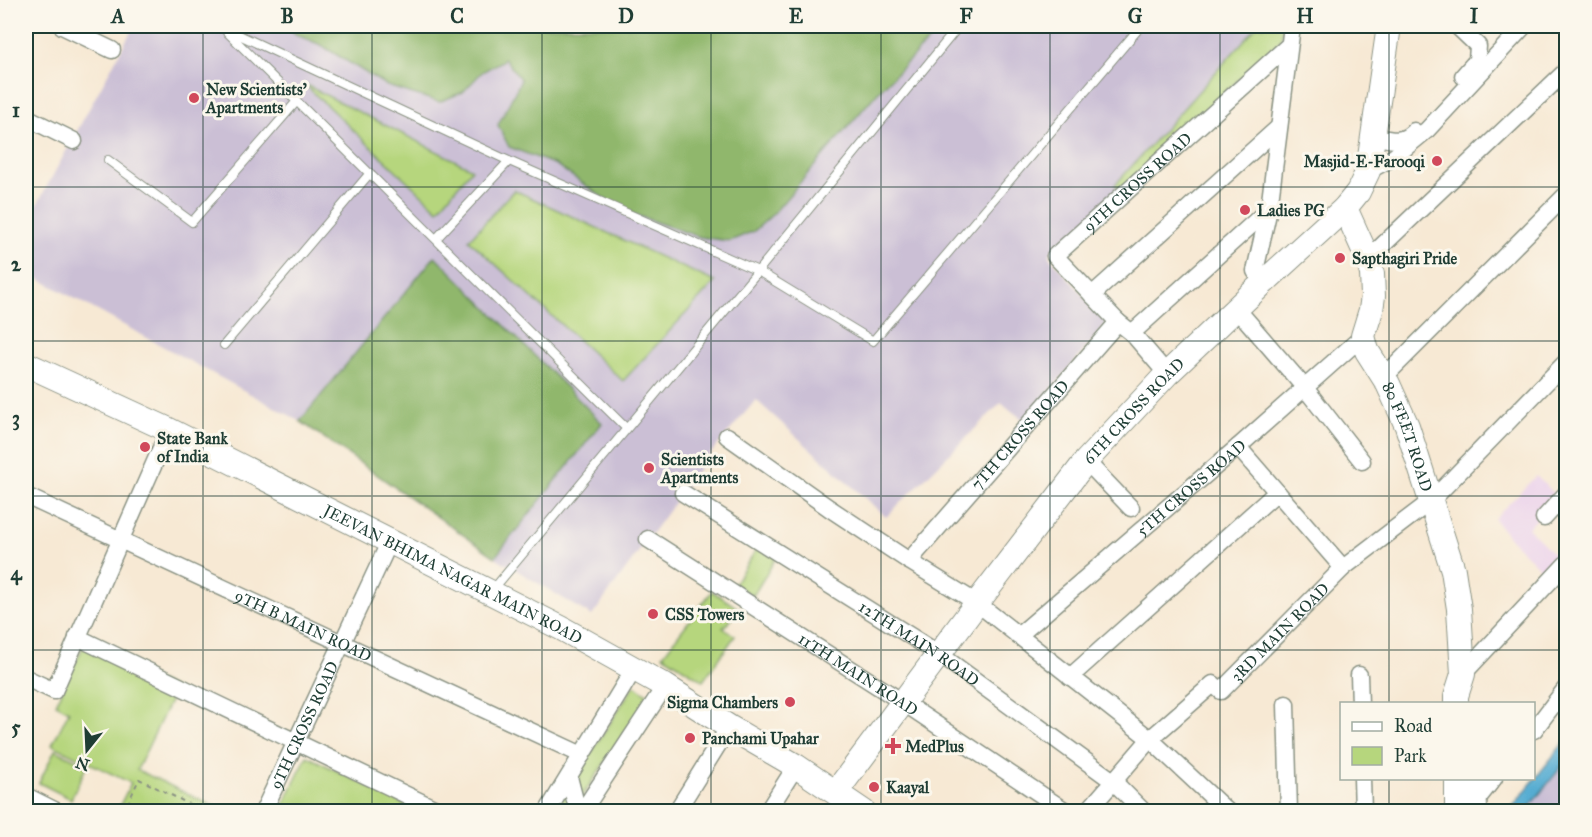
<svg xmlns="http://www.w3.org/2000/svg" width="1592" height="837" font-family="'IM FELL Great Primer',serif">
<rect width="100%" height="100%" fill="#fbf7ec"/>
<filter id="ink" filterUnits="userSpaceOnUse"><feTurbulence type="fractalNoise" baseFrequency=".0167" numOctaves="2"/><feDisplacementMap in="SourceGraphic" scale="12" xChannelSelector="R" yChannelSelector="G"/><feConvolveMatrix kernelMatrix="1 2 1 2 8 2 1 2 1" color-interpolation-filters="sRGB"/></filter>
<filter id="wash" filterUnits="userSpaceOnUse"><feTurbulence type="fractalNoise" baseFrequency=".008" numOctaves="4" result="noise"/><feDisplacementMap in="SourceGraphic" scale="24" xChannelSelector="R" yChannelSelector="G"/><feGaussianBlur stdDeviation="1.35" result="paint"/><feColorMatrix in="noise" values="0 0 0 0 0 0 0 0 0 0 0 0 0 0 0 0 0 1.4 0 .05"/><feComposite in="paint" operator="in"/></filter>
<g filter="url(#wash)">
<rect width="100%" height="100%" fill="#f7e9d4"/>
<path fill="#ebd1eb" d="M1536 476 1558 497 1528 528 1559 559 1545 573 1511 540 1494 519Z"/>
<path fill="#cbbfd5" d="M134 26H1257L1115 185 1120 190 1048 255 1107 323 1025 421 1001 403 886 517 756 400 705 460 592 616 495 557 300 421 26 272V225Z
M1566 761V811H1526Z"/>
<path fill="#b6d67d" stroke="#6a8a58" stroke-width="1.5" d="M1257 26H1283L1281 40 1120 190 1115 185Z
M304 84 472 169 438 210Z
M514 190 715 282 623 381 469 240Z
M758 547 776 558 753 596 734 584Z
M712 591 741 610 723 628 735 636 703 681 663 655Z
M84 645 176 689 137 770 224 811H117L131 783 52 745 69 711 56 704Z
M634 685 650 696 572 811 554 812Z
M55 750 87 765 71 799 39 783Z
M307 756 418 811 280 812Z"/>
<path fill="#90b76c" stroke="#587a50" stroke-width="1.5" d="M286 26H939L931 38 877 93 773 214 754 231 730 241 700 237 621 210 556 165 509 147 498 125 521 80 505 59 482 72 463 92 439 102 387 86 321 45 297 35Z
M435 256 602 423 495 557 300 421Z"/>
<path fill="#55acd1" stroke="#3a7482" stroke-width="1.5" d="M1566 740V761L1526 811H1509Z"/>
</g>
<g filter="url(#ink)">
<g fill="none" stroke-linecap="round" stroke-linejoin="round">
<defs>
<path id="lane" d="M220 26 509 161 758 271 873 341 1141 26
M226 31 626 428
M108 160 192 222 297 101
M436 239 509 161
M224 345 370 173
M491 592 758 271 959 26"/>
<g id="street">
<path d="M62 26 112 50"/>
<path d="M1457 26 1478 46 1477 60 1463 76"/>
<path d="M26 117 74 141"/>
<path d="M1373 136C1389 139 1401 145 1414 131"/>
<path d="M1368 171 1394 157 1427 130 1524 26"/>
<path d="M1368 259 1566 71"/>
<path d="M1263 283 1255 271 1269 209 1292 26"/>
<path d="M1092 295 1279 127"/>
<path d="M1236 308 1305 388 1362 461"/>
<path id="s1" d="M1118 322 1055 256 1288 46"/>
<path d="M1132 333 1269 209"/>
<path d="M1384 377 1566 195"/>
<path d="M727 436 829 508 909 561 977 603 1150 739 1228 812"/>
<path d="M1238 447 1343 568"/>
<path d="M1086 461 1131 508"/>
<path id="s2" d="M683 493 939 654 1113 781 1144 812"/>
<path id="s3" d="M26 496 582 755"/>
<path d="M1544 518 1566 494"/>
<path id="s4" d="M648 539 904 703 1067 812"/>
<path id="s5" d="M909 561 1118 322 1132 333 1167 374"/>
<path id="s6" d="M1018 636 1238 447 1363 336"/>
<path d="M77 637 442 812"/>
<path d="M1463 674 1566 564"/>
<path d="M1359 675 1360 704"/>
<path d="M1070 677 1277 492"/>
<path d="M26 678 54 691 169 430"/>
<path d="M1286 704 1289 812"/>
<path d="M1534 730 1566 688"/>
<path d="M569 777 578 812"/>
<path d="M1362 778 1363 812"/>
<path d="M26 796 58 812"/>
<path d="M1471 805 1475 802 1494 778"/>
<path id="s7" d="M263 812 390 541"/>
<path d="M547 812 634 669"/>
<path d="M582 812 665 686"/>
<path d="M676 812 729 727"/>
<path d="M767 812 796 766"/>
<path id="s8" d="M1087 812 1150 739 1213 684 1221 691 1343 568 1431 501 1566 362"/>
</g>
<g id="secondary">
<path id="s9" d="M1345 208 1368 259 1372 274 1373 296 1371 310 1363 336 1367 351 1388 384 1407 426 1453 570 1459 609 1463 674 1456 696V704"/>
<path id="s10" d="M26 364 169 430 561 628 665 686 729 727 796 766 864 812"/>
<path d="M1457 778V812"/>
<path d="M1474 778 1475 812"/>
<path id="s11" d="M836 792 977 603 1086 461 1167 374 1263 283 1345 208 1358 192 1368 171 1389 26"/>
</g>
</defs>
<use href="#lane" stroke="#8b9384" stroke-width="10"/>
<use href="#street" stroke="#8b9384" stroke-width="19"/>
<use href="#secondary" stroke="#8b9384" stroke-width="26"/>
<path stroke="#8b9384" stroke-width="2" stroke-dasharray="4.5 4.5" stroke-linecap="butt" d="M124 812 139 779 205 812"/>
<use href="#lane" stroke="#fff" stroke-width="8"/>
<use href="#street" stroke="#fff" stroke-width="16"/>
<use href="#secondary" stroke="#fff" stroke-width="24"/>
</g>
</g>
<path fill="none" stroke="#1f3d34" stroke-width="1.5" stroke-opacity="0.55" d="M203 26V812M372 26V812M542 26V812M711 26V812M881 26V812M1050 26V812M1220 26V812M1389 26V704M26 187H1566M26 341H1566M26 496H1566M26 650H1566M1389 778V812"/>
<g fill="#d1495b" stroke="#fbf7ec" stroke-width="2">
<circle cx="194" cy="98" r="6"/>
<circle cx="1437" cy="161" r="6"/>
<circle cx="1245" cy="210" r="6"/>
<circle cx="1340" cy="258" r="6"/>
<circle cx="145" cy="447" r="6"/>
<circle cx="649" cy="468" r="6"/>
<circle cx="653" cy="614" r="6"/>
<circle cx="790" cy="702" r="6"/>
<circle cx="690" cy="738" r="6"/>
<path d="M890 737h6v6h6v6h-6v6h-6v-6h-6v-6h6z"/>
<circle cx="874" cy="787" r="6"/>
</g>
<g text-anchor="middle" stroke-width="6" stroke-linejoin="round" paint-order="stroke">
<g font-size="16" font-weight="bold" fill="#1f3d34" stroke="#fbf7ec" text-anchor="start">
<text x="206" y="95">New Scientists'<tspan x="206" dy="18">Apartments</tspan></text>
<text x="1425" y="167" text-anchor="end">Masjid-E-Farooqi</text>
<text x="1257" y="216">Ladies PG</text>
<text x="1352" y="264">Sapthagiri Pride</text>
<text x="157" y="444">State Bank<tspan x="157" dy="18">of India</tspan></text>
<text x="661" y="465">Scientists<tspan x="661" dy="18">Apartments</tspan></text>
<text x="665" y="620">CSS Towers</text>
<text x="778" y="708" text-anchor="end">Sigma Chambers</text>
<text x="702" y="744">Panchami Upahar</text>
<text x="905" y="752">MedPlus</text>
<text x="886" y="793">Kaayal</text>
</g>
<g font-size="16" fill="#1f3d34" stroke="#fbf7ec">
<text dy="6" stroke="none"><textPath href="#s1" startOffset="202">9TH CROSS ROAD</textPath></text>
<text dy="6" stroke="none"><textPath href="#s11" startOffset="484">6TH CROSS ROAD</textPath></text>
<text dy="6" stroke="none"><textPath href="#s5" startOffset="168">7TH CROSS ROAD</textPath></text>
<text dy="6" stroke="none"><textPath href="#s9" startOffset="246">80 FEET ROAD</textPath></text>
<text dy="6" stroke="none"><textPath href="#s6" startOffset="228">5TH CROSS ROAD</textPath></text>
<text dy="6" stroke="none"><textPath href="#s10" startOffset="476">JEEVAN BHIMA NAGAR MAIN ROAD</textPath></text>
<text dy="6" stroke="none"><textPath href="#s3" startOffset="306">9TH B MAIN ROAD</textPath></text>
<text dy="6" stroke="none"><textPath href="#s8" startOffset="274">3RD MAIN ROAD</textPath></text>
<text dy="6" stroke="none"><textPath href="#s2" startOffset="280">12TH MAIN ROAD</textPath></text>
<text dy="6" stroke="none"><textPath href="#s4" startOffset="250">11TH MAIN ROAD</textPath></text>
<text dy="6" stroke="none"><textPath href="#s7" startOffset="96">9TH CROSS ROAD</textPath></text>
</g>
</g>
<rect width="1592" height="837" fill="none" stroke="#fbf7ec" stroke-width="66"/>
<rect x="1340" y="702" width="195" height="78" fill="#fbf7ec" stroke="#a3ada2" stroke-width="1.5"/>
<rect x="1352" y="722" width="30" height="9" fill="#ffffff" stroke="#a3ada2" stroke-width="1.5"/>
<text x="1394" y="732" font-size="18" fill="#1f3d34">Road</text>
<rect x="1352" y="747" width="30" height="18" fill="#b6d67d" stroke="#a3ada2" stroke-width="1.5"/>
<text x="1394" y="762" font-size="18" fill="#1f3d34">Park</text>
<g transform="translate(87 750) rotate(198)" stroke="#fbf7ec" stroke-width="4.5" paint-order="stroke">
<path d="M0-4.5L10 22L0 15L-10 22Z" fill="#1f3d34"/>
<text y="-9" font-size="16" font-weight="bold" text-anchor="middle" fill="#1f3d34">N</text>
</g>
<rect x="33" y="33" width="1526" height="771" fill="none" stroke="#1f3d34" stroke-width="2"/>
<g font-size="20" text-anchor="middle" font-weight="bold" fill="#1f3d34">
<text x="118" y="23">A</text>
<text x="287" y="23">B</text>
<text x="457" y="23">C</text>
<text x="626" y="23">D</text>
<text x="796" y="23">E</text>
<text x="966" y="23">F</text>
<text x="1135" y="23">G</text>
<text x="1305" y="23">H</text>
<text x="1474" y="23">I</text>
<text x="16" y="117">1</text>
<text x="16" y="271">2</text>
<text x="16" y="425">3</text>
<text x="16" y="580">4</text>
<text x="16" y="734">5</text>
</g>
</svg>
